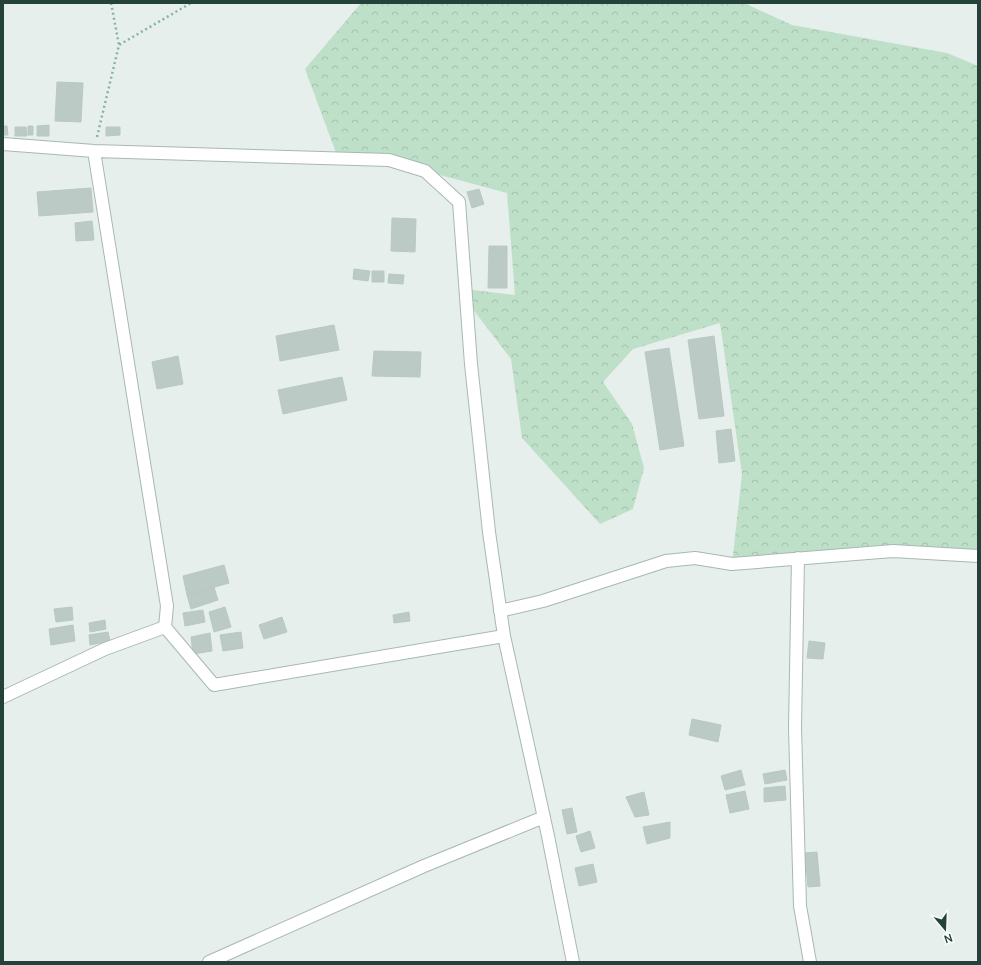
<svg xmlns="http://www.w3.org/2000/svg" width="981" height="965" font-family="Manrope,sans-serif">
<defs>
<pattern id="forest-crowns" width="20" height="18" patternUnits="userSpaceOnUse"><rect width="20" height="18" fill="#bfe0c8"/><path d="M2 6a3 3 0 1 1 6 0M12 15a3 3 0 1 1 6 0" fill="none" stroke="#a4c1ad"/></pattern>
</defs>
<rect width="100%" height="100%" fill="#e6efeb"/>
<path fill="url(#forest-crowns)" d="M361 3H744L792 25 947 53 978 66V556L893 551 732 564 742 474 720 323 633 349 603 382 632 424 644 468 633 509 600 524 522 438 511 359 475 312 465 289 515 295 507 193 425 171 338 158 305 69Z"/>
<path fill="#bbcac4" stroke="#b8c9c2" d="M57 82 83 83 81 122 55 121Z
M49 125V136H37V126Z
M3 126H7L8 135H3Z
M28 126H33V135H28Z
M15 127H26L27 136H15Z
M106 127H120V135L106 136Z
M91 188 93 212 39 216 37 192Z
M479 189 484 204 472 208 467 192Z
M392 218 416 219 415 252 391 251Z
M92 221 94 240 76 241 75 223Z
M489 246H507V288H488Z
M354 269 370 271 368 281 353 279Z
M372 271H384V282H372Z
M389 274 404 275 403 284 388 283Z
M334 325 339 350 280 361 276 336Z
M714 336 724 416 699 419 688 340Z
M669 348 684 446 660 450 645 352Z
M374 351 421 352 420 377 372 376Z
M178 356 183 384 157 389 152 362Z
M342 377 347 400 283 414 278 390Z
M731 429 735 461 719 463 716 431Z
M224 565 229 583 187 595 183 576Z
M214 587 218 600 191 609 187 595Z
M72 607 73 620 56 622 54 609Z
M225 607 231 627 214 632 209 612Z
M203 610 205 622 185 626 183 613Z
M409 612 410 621 394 623 393 615Z
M282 617 287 632 264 639 259 625Z
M105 620 106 629 90 632 89 623Z
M73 625 75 641 51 645 49 629Z
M108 632 110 641 90 645 89 635Z
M241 632 243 648 223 651 220 635Z
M210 633 212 651 193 654 191 637Z
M809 641 825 643 823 659 807 658Z
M692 719 721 725 718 742 689 735Z
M741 770 745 785 725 790 721 776Z
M785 770 787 780 765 784 763 774Z
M785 786 786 800 764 802V788Z
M745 791 749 809 730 813 726 795Z
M644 792 649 815 635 817 626 797Z
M572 808 577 832 567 834 562 810Z
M670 822V838L647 844 643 827Z
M590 831 595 848 581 852 576 836Z
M817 852 820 886 808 887 805 853Z
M593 864 597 882 579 886 575 868Z"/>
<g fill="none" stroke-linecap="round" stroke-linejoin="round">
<defs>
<path id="street" d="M3 144 94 151 389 160 425 171 459 202 471 364 489 532 504 636 548 836 573 962
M94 151 167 606 165 627
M798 558 795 728 800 906 810 962
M500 611 543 601 666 561 695 558 732 564 893 551 978 556
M3 697 105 649 165 627 214 685 504 636
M209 962 424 866 544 817"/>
</defs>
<use href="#street" stroke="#a8b8b2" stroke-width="14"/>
<path stroke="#86b3a5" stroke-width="2.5" stroke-dasharray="2 3" stroke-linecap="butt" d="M111 3 119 45
M97 137 119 45 191 3"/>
<use href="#street" stroke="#fff" stroke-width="12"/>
</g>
<rect width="981" height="965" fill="none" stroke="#24423a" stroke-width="8"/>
<g transform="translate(945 929) rotate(161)" stroke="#f7fbf9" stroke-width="3" paint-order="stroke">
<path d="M0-3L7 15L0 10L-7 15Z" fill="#24423a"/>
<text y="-6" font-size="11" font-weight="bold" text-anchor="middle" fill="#24423a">N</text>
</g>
</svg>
